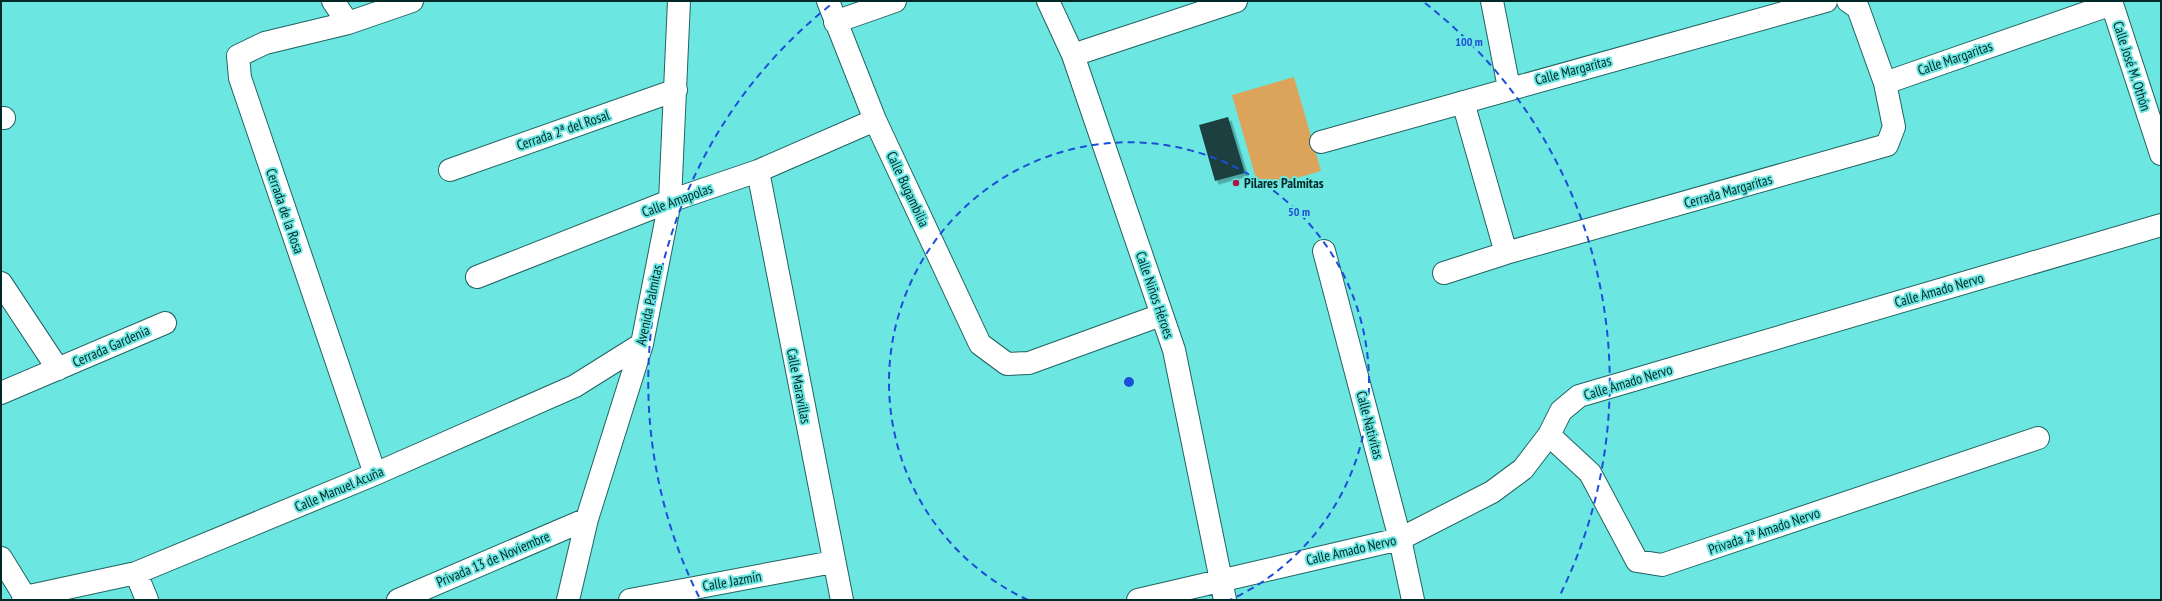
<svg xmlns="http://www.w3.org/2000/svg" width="2162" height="601" font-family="'PT Sans Narrow',sans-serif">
<defs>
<filter id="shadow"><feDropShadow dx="3.5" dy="3.5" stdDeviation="0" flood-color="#0004"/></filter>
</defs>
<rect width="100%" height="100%" fill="#6ce6e1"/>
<path fill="#dca45b" d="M1294 77 1321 171 1259 189 1232 95Z"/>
<path fill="#1a413f" filter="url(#shadow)" d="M1228 117 1245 173 1215 181 1199 125Z"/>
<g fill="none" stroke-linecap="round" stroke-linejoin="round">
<defs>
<path id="minor" d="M333 1 348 23
M828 1 875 120 980 344 1007 364 1029 363 1161 315
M1048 1 1073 55 1174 350 1225 600
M1492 1 1509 88
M2111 1 2161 154
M835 22 895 1
M1073 55 1236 1
M1885 83 2112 4
M1463 102 1506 253
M1 118H4
M1321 142 1826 1
M450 170 676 90
M758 171 842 600
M1324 251 1400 539 1413 600
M1444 273 1506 253 1887 145 1894 127 1885 83 1858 8 1848 1
M477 277 670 201 758 171 875 120
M1 283 58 369
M1 393 165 323
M1549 435 1590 473 1637 561 1662 565 2038 438
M375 474 240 78 238 56 265 43 348 23 412 1
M1 558 25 597
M136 573 147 600
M23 600 25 597 136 573 375 474 575 386 642 344
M398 600 587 519
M568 600 587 519 642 344 670 201 679 1
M630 600 833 562
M1138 600 1400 539 1492 492 1523 469 1549 435 1561 411 1579 396 2161 225"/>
</defs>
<use href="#minor" stroke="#216361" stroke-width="24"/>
<use href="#minor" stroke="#fff" stroke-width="22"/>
</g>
<g fill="none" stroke="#1d4ed8" stroke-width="2" stroke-dasharray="7 5">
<path d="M1028 600A240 240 0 1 1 1230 600"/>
<path d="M699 597A481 481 0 0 1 833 3M1425 3A481 481 0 0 1 1559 597"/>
</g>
<circle fill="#ab1743" stroke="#6ce6e1" stroke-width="1.5" cx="1236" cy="183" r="4"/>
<g text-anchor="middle" stroke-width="4" stroke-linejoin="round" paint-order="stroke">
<g font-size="14" fill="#002826" stroke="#6ce6e1">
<text transform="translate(1955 58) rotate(-19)" y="5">Calle Margaritas</text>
<text transform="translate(2132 66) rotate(72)" y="5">Calle José M. Othón</text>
<text transform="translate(1573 70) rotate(-15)" y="5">Calle Margaritas</text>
<text transform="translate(563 130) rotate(-19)" y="5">Cerrada 2ª del Rosal</text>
<text transform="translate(908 189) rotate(65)" y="5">Calle Bugambilia</text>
<text transform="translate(1728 191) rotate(-16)" y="5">Cerrada Margaritas</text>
<text transform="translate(677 200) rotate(-20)" y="5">Calle Amapolas</text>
<text transform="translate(285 211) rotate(71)" y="5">Cerrada de la Rosa</text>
<text transform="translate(1939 290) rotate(-16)" y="5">Calle Amado Nervo</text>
<text transform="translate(1155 295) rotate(71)" y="5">Calle Niños Héroes</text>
<text transform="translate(649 305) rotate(-78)" y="5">Avenida Palmitas</text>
<text transform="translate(111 346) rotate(-24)" y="5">Cerrada Gardenia</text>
<text transform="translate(1628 382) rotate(-17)" y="5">Calle Amado Nervo</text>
<text transform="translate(799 386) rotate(79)" y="5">Calle Maravillas</text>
<text transform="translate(1370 425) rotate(75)" y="5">Calle Nativitas</text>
<text transform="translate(339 489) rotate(-23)" y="5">Calle Manuel Acuña</text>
<text transform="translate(1764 531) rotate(-19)" y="5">Privada 2ª Amado Nervo</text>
<text transform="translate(1351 550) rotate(-13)" y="5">Calle Amado Nervo</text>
<text transform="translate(493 559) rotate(-23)" y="5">Privada 13 de Noviembre</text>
<text transform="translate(732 581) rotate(-10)" y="5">Calle Jazmín</text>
</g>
<g font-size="14" font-weight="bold" fill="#002826" stroke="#6ce6e1" text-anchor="start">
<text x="1244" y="188">Pilares Palmitas</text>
</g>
</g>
<circle cx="1129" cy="382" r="6" fill="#1d4ed8" stroke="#6ce6e1" stroke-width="2"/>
<g font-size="12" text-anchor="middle" font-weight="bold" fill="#1d4ed8" stroke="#6ce6e1" stroke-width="4" stroke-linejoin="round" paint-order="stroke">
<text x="1469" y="46">100 m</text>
<text x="1299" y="216">50 m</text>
</g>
<rect width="2162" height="601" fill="none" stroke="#002826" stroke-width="4"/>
</svg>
